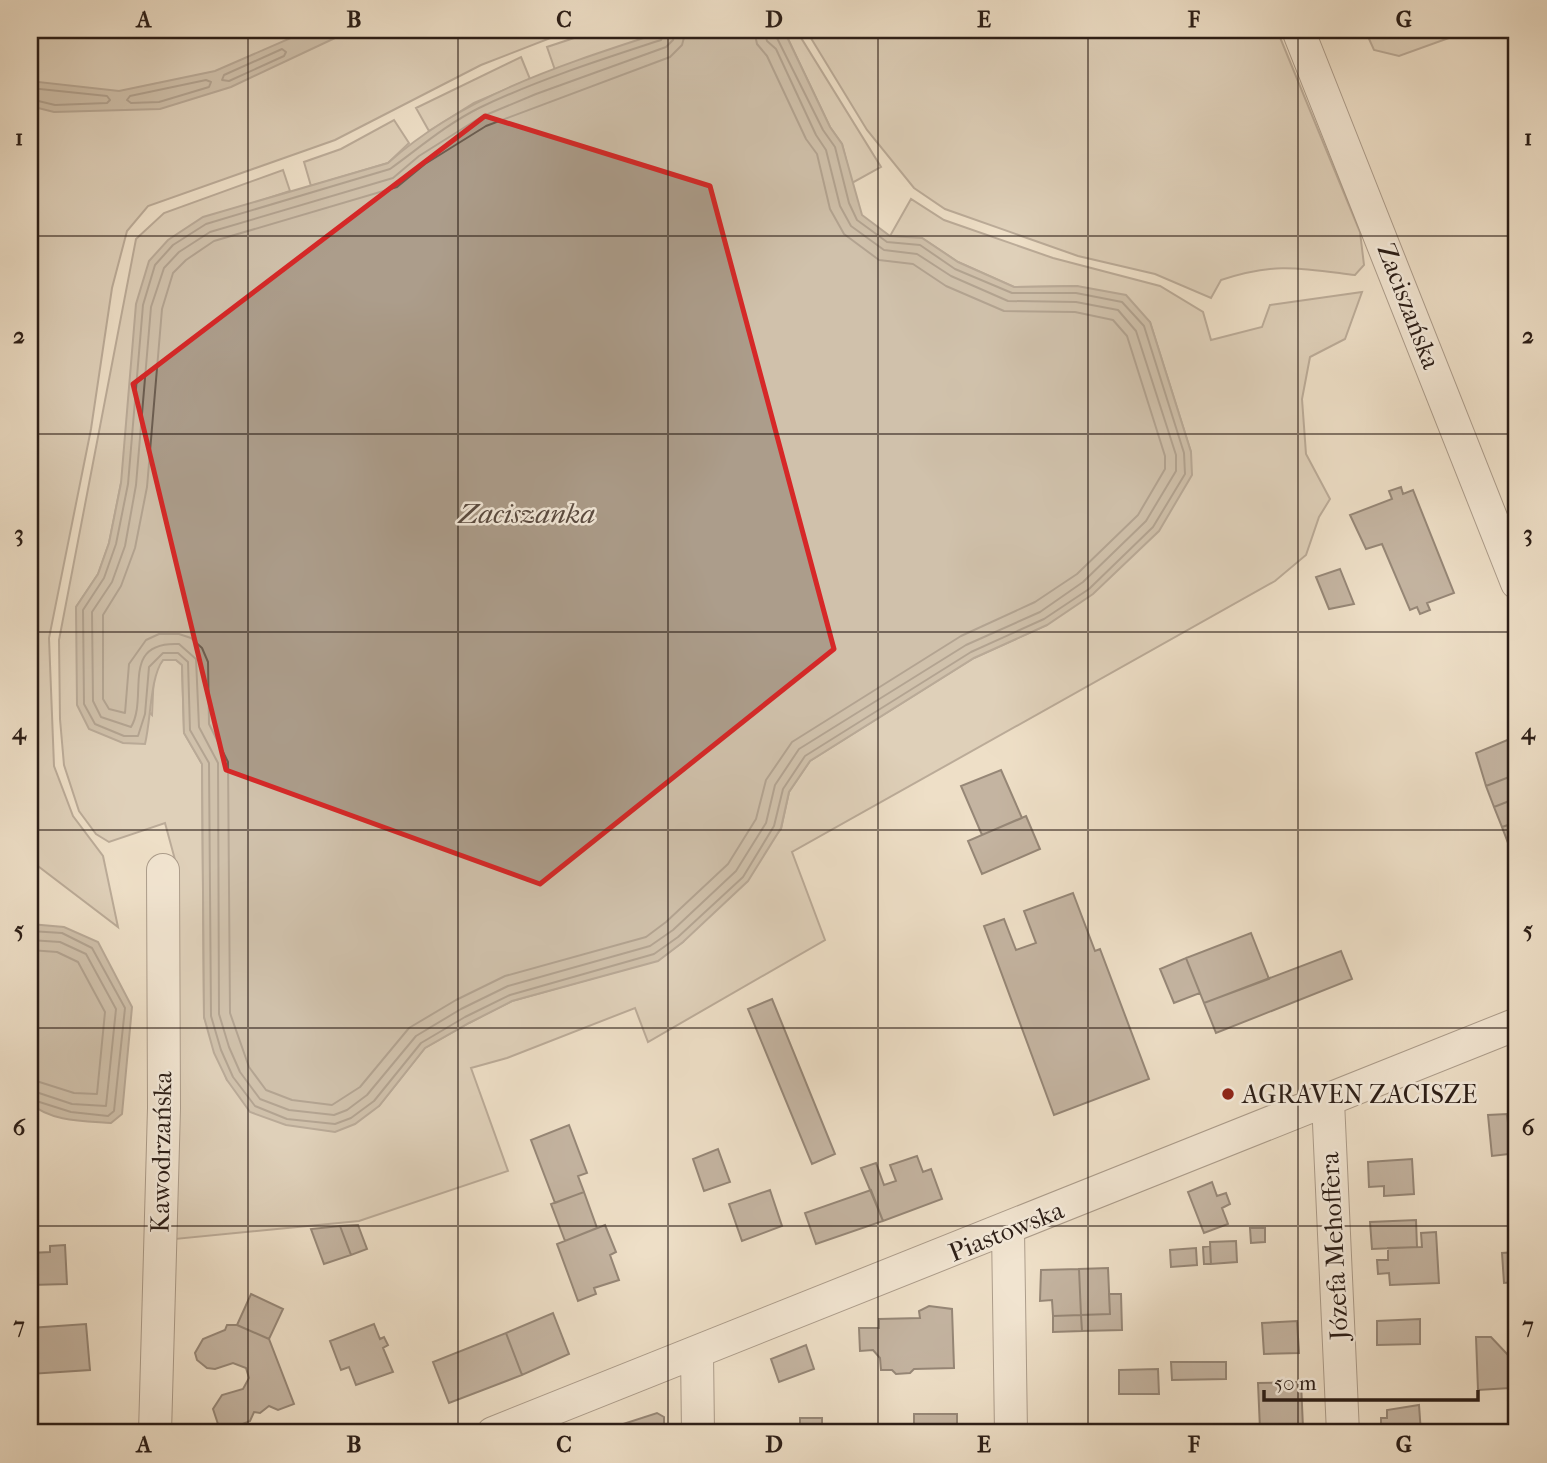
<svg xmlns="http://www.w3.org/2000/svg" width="1547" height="1463" font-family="'IM FELL French Canon',serif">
<rect width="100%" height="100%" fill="#eedfc7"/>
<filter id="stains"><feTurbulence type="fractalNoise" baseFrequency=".00286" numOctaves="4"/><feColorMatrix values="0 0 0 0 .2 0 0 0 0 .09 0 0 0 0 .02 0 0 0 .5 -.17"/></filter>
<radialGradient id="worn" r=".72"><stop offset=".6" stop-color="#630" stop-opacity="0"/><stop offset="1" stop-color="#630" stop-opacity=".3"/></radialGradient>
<path fill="#cdbea9" stroke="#7c6e60" stroke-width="2" d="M30 30H571L481 65 335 140 148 206 127 231 112 288 91 429 49 638 54 766 73 816 103 856 118 927 30 860Z
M598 30H668L555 70 547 47Z
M777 30H795L798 33 881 167 852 183 842 144 830 127 788 39Z
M806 30H1277L1360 232 1364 265 1355 275C1300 268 1276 262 1221 280L1211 298 1155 274 1078 256 945 209 914 188 867 130Z
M1365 30H1471L1399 56 1374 50Z
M521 57 530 79 474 103 429 131 416 108Z
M394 120 409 143 388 163 311 186 304 162 341 149Z
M283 170 290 191 247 205 121 483 109 543 98 574 76 607 78 645 152 715 154 671 163 660H176L182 665 184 733 202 764 204 1017 227 1080 379 1106 425 1048 469 1023 512 1001 658 960 683 942 781 829 789 792 810 761 974 658 1047 625 1191 452 1150 322 1077 286 1014 287 958 262 922 238 890 236 911 199 944 220 1053 258 1160 286 1203 312 1211 340 1262 327 1270 305 1362 292 1345 339 1310 357 1302 399 1306 454 1330 499 1319 517 1306 555 1275 581 792 852 825 940 648 1042 635 1008 507 1058 471 1068 508 1171 359 1221 165 1240 177 867 165 823 109 842 96 834 79 811 64 765 60 719 59 640 136 239 164 213Z"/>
<path fill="#ac9d8b" stroke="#796a5d" stroke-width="2" d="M309 30H352L231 87 160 109 54 112 30 106V81L119 91 215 71Z
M668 30H777L788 39 830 127 842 144 862 215 890 236 922 238 958 262 1014 287 1077 286 1126 295 1150 322 1191 452 1192 475 1159 531 1093 594 1047 625 974 658 810 761 789 792 781 828 748 881 683 942 658 961 512 1001 469 1023 425 1048 379 1106 355 1124 335 1132 286 1125 250 1112 227 1080 214 1053 204 1017 202 764 184 733 182 665 176 660H163C150 677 151 720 145 744L123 743 89 729 77 705 76 607 98 574 109 543 121 483 136 304 149 261 168 240 203 217 388 163C466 93 571 62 668 30Z
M30 924 64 927 98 942 132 1007 122 1114 111 1123C85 1121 51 1122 30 1103Z"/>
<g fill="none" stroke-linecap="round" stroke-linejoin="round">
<path stroke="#6c5e51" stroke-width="2" d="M666 30 661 40C600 60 537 80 479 108 447 124 419 148 390 169L206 224 173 245 155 265 143 305 128 484 116 544 104 578 83 610 84 704 95 724 124 736H138L145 714 149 667 163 653H178L188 662 190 730 209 763 211 1016 221 1050 233 1077 255 1106 287 1119 335 1124 351 1118 374 1101 421 1043 465 1017 510 995 654 954 678 937 743 877 774 826 783 789 805 756 971 652 1044 619 1089 589 1153 527 1185 474 1184 453 1144 326 1122 302 1076 293H1012L955 269 920 245 887 242 857 220 849 203 835 147 823 130 773 30
M675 30 673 40 666 47 536 94 481 117 419 156 393 178 210 232 179 252 164 268 151 307 136 485 125 546 112 582 92 612 93 701 101 717 131 727C149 697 119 641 179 644L196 659 199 727 218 763 219 1014 229 1047 240 1072 260 1099 289 1110 334 1115 347 1110 367 1095 416 1036 461 1009 508 986 650 946 673 930 736 871 766 823 775 785 799 749 966 645 1040 612 1083 582 1146 521 1176 471V455L1136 331 1118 310 1076 302 1008 301 951 276 917 254 884 250 851 226 840 206 826 150 816 135 776 49 767 41 764 30
M686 30 682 45 670 57 486 126 425 164 397 187 214 241 186 260 173 273 162 309 147 487 135 548 121 586 103 615V699L109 709 125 713 129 664 146 640 159 634H179L191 638 202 648 208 662 209 724 228 762 230 1013 249 1067 266 1090 292 1100 332 1105 360 1087 409 1028 456 1000 505 976 646 937 666 922 728 864 756 819 766 780 792 742 961 636 1035 602 1077 574 1138 515 1165 469V456L1127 336 1113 320 1075 312 1004 311 946 286 913 264 879 260 844 234 830 209 817 154 806 139 767 56 757 44 754 30
M282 49 286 52 284 56 229 81 222 80 224 75Z
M206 80 211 82 209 87 159 102 131 103 127 100 130 96Z
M30 88 107 96 110 100 107 103 55 105 30 99
M30 931 62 933 92 948 125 1008 114 1111 108 1116 71 1112 30 1099
M30 940 60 942 86 954 116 1009 106 1106 72 1104 30 1090
M30 950 57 952 78 962 105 1012 97 1094 74 1093 30 1079"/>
</g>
<path fill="#918273" stroke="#2c1e17" stroke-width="2" d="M1401 487 1403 494 1413 490 1454 593 1427 603 1430 610 1420 614 1417 607 1410 610 1382 544 1366 549 1350 515 1392 499 1389 491Z
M1340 569 1354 604 1329 609 1316 577Z
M1517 736V774L1486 786 1476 753Z
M1001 770 1022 818 982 835 961 786Z
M1517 774V798L1494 807 1486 786Z
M1517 798V822L1502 827 1494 807Z
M1026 816 1040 849 982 874 968 841Z
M1517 822V846L1510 848 1502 827Z
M1517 846V867L1510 848Z
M1073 893 1095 951 1100 949 1149 1079 1054 1115 984 926 1004 919 1016 950 1036 943 1024 911Z
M1251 933 1269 979 1204 1003 1186 958Z
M1341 951 1352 979 1216 1033 1204 1003Z
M1186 958 1200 993 1174 1003 1160 969Z
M772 999 835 1154 812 1164 748 1009Z
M1507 1114 1509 1131H1517V1153L1492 1156 1488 1115Z
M569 1125 587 1173 578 1176 584 1192 555 1203 531 1140Z
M718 1149 730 1182 704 1191 693 1159Z
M917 1156 923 1172 931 1169 942 1199 883 1221 861 1168 876 1163 884 1185 896 1181 890 1165Z
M1412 1159 1414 1194 1384 1196V1186L1369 1187 1368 1162Z
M1212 1182 1217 1196 1226 1193 1230 1204 1222 1208 1228 1224 1204 1233 1188 1192Z
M770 1190 782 1226 742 1241 729 1204Z
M871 1190 883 1221 816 1244 805 1213Z
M584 1192 597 1228 565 1241 551 1204Z
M1416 1220 1417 1247 1372 1249 1370 1222Z
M358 1225 367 1249 351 1255 340 1226Z
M605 1225 616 1252 610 1255 619 1280 594 1288 596 1294 578 1301 557 1244Z
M340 1226 351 1255 324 1264 311 1229Z
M1250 1228H1265V1242L1251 1243Z
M1436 1232 1439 1283 1390 1285 1389 1273 1378 1274 1377 1260H1388V1248L1422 1247 1421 1233Z
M1236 1241 1237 1262 1211 1264 1210 1242Z
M65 1245 67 1284 30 1285V1253L50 1252V1246Z
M1210 1246 1211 1264H1204L1203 1247Z
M1196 1248 1197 1265 1171 1267 1170 1250Z
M1517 1252V1268L1513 1269 1514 1282 1504 1283 1502 1253Z
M1108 1268 1110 1314 1081 1315 1079 1269Z
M1079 1269 1081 1315 1053 1316 1052 1300 1040 1301 1041 1270Z
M251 1294 283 1309 269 1339 237 1325Z
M1109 1294H1121L1122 1330 1082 1331 1081 1315 1110 1314Z
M929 1306 952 1309 954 1368 914 1369 910 1373 896 1374 892 1370H881L880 1358 873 1350 860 1351 859 1328H879V1319L920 1318 919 1311Z
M553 1313 569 1354 522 1375 506 1333Z
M1081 1315 1082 1331 1053 1332V1316Z
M1420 1319V1344L1377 1345V1321Z
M1297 1321 1299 1353 1264 1354 1262 1323Z
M86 1324 90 1370 30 1374V1328Z
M374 1324 380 1339 384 1337 388 1345 383 1348 393 1372 356 1385 349 1367 341 1370 330 1341Z
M227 1325H237L269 1339 294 1404 278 1410 269 1406 260 1413 254 1412 250 1421 231 1429 218 1424 213 1409 222 1395 243 1389 249 1378 246 1368 233 1363 215 1369 207 1368 197 1360 195 1353 203 1339 225 1330Z
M506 1333 522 1375 449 1403 433 1362Z
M1476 1337H1491L1508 1355 1510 1388 1478 1390Z
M806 1345 814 1369 779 1382 771 1359Z
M1514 1352H1517V1398H1516Z
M1171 1362H1226V1379L1172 1380Z
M1158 1369 1159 1394H1119V1370Z
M1301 1382 1303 1428 1260 1429 1258 1383Z
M1517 1400V1433H1512L1508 1401Z
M1419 1405 1421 1433H1381V1418H1387V1410Z
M657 1413 664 1417V1433H617V1426Z
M914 1414H957V1433H914Z
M800 1418H822V1433H800Z"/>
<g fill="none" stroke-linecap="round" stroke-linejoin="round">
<defs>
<path id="minor" d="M1298 30 1517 583
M1328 1101 1343 1433
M1008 1230 1011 1433
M697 1353 698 1433
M155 1433 164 1108 163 870
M493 1433 1517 1024"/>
</defs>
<use href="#minor" stroke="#5c4e43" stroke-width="34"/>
<use href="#minor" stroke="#f4eadb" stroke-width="32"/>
</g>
<path d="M0 0H1547V1463H0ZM485 116 710 186 834 649 540 884 226 770 133 384Z" fill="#eedfc7" fill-opacity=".55" fill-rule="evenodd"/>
<path fill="none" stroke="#d62828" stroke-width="5" stroke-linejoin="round" d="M485 116 710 186 834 649 540 884 226 770 133 384Z"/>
<path fill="none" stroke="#2c1e17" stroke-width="2" stroke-opacity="0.55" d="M248 30V1433M458 30V1433M668 30V1433M878 30V1433M1088 30V1433M1298 30V1433M30 236H1517M30 434H1517M30 632H1517M30 830H1517M30 1028H1517M30 1226H1517"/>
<circle fill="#8f2418" stroke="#f4eadb" stroke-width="2.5" cx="1228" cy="1094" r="7"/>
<g text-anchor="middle" stroke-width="5" stroke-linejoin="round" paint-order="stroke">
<g font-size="26" fill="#2c1e17" stroke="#f4eadb">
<text transform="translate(1409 306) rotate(69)" y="9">Zaciszańska</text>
<text transform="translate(161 1152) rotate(-89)" y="9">Kawodrzańska</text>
<text transform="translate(1006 1231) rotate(-22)" y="9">Piastowska</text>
<text transform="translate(1334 1246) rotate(-93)" y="9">Józefa Mehoffera</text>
</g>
<g font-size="26" fill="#2c1e17" stroke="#f4eadb" text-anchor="start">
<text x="1242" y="1103">AGRAVEN ZACISZE</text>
</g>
<g font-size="28" font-style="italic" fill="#594a40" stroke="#f4eadb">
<text x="527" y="523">Zaciszanka</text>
</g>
</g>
<rect width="1547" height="1463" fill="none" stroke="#eedfc7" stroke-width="77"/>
<path d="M1264 1390v10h214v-10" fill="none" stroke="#2c1e17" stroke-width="3.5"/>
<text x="1274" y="1390" font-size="21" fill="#2c1e17" stroke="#f4eadb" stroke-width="5" paint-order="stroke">50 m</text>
<rect x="38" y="38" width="1470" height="1386" fill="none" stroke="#2c1e17" stroke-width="2.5"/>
<g font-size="23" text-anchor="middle" font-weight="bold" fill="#2c1e17">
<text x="144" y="27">A</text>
<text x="354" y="27">B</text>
<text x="564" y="27">C</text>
<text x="774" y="27">D</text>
<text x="984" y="27">E</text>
<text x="1194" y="27">F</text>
<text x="1404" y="27">G</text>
<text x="19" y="145">1</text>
<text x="1528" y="145">1</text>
<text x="19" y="343">2</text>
<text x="1528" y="343">2</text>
<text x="19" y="541">3</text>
<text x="1528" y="541">3</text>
<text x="19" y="739">4</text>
<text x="1528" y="739">4</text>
<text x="19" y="937">5</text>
<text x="1528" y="937">5</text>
<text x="19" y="1135">6</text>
<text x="1528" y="1135">6</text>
<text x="19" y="1333">7</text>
<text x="1528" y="1333">7</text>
<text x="144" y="1452">A</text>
<text x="354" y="1452">B</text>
<text x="564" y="1452">C</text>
<text x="774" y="1452">D</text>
<text x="984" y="1452">E</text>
<text x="1194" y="1452">F</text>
<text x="1404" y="1452">G</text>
</g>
<rect width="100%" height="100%" filter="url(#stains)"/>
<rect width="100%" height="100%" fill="url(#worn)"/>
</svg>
